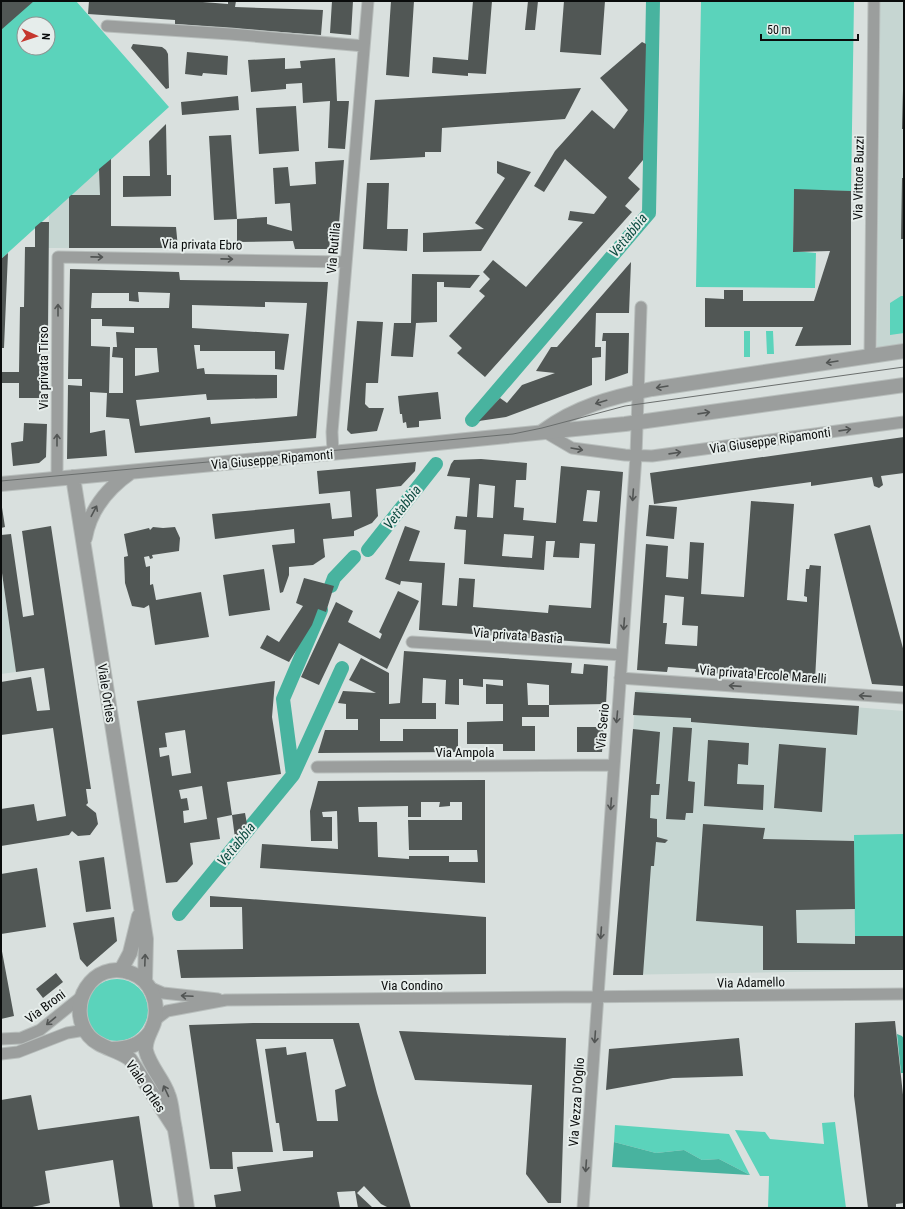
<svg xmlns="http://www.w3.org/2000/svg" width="905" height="1209" font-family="'Roboto Condensed',sans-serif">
<rect width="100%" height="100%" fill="#d9e0de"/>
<path fill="#c6d6d2" d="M880 1H904V343L877 348Z
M111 159V248H48L49 214Z
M1 566 16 672 1 674Z
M636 690 904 711V970L615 975Z"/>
<path fill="#5bd3bb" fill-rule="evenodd" d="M1 1H76L169 107 1 259ZM24 24H48V48H24Z
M701 1H854L851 191 794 190 793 251 816 253 815 288 696 287Z
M901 296H904V333L890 335V303Z
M744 331H750V357H744Z
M766 331H773L774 354H767Z
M904 834V936H855L854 835Z
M86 1010a31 31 0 1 1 62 0a31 31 0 1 1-62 0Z
M835 1122 846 1208H768L769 1176H760L735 1130 765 1132 770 1139 824 1144 822 1123Z
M615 1125 729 1134 750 1175 719 1159 702 1160 684 1150 656 1153 614 1142Z"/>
<path fill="#48b39f" d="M897 1034 902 1036 904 1039V1073H901Z
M614 1142 656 1153 684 1150 702 1160 719 1159 750 1175 612 1167Z"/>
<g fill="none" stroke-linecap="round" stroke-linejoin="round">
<path stroke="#48b39f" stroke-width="14" d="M472 420 649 213 653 1
M368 550 436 464
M331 586 334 578 354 557
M293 775 342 668
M179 914 293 775 283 699 321 610"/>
</g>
<path fill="#515755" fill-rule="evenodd" d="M1 1H34L1 30Z
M89 1H190L228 4V1H236L235 7 323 10 321 35 175 24V20L88 14Z
M332 1H353L351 35 330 33Z
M391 1H414L409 77 386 75Z
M473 1H492L486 74 468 73V76L432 73 433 57 468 60Z
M528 1H538L535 30H525Z
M564 1H605L601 55 560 52Z
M642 42 646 44 643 160 628 178 640 189 625 206 632 212 485 377 457 353 462 348 449 336 485 296 479 291 490 279 483 272 493 260 526 287 583 222 568 220 570 211 594 214 607 197 565 159 544 192 534 186 555 151 592 110 614 129 628 110 600 78Z
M133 44 162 47 166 50 168 54 169 88 166 89 131 48Z
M187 52 228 56 227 75 203 73 202 76 185 74Z
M285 58V69L301 68 300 61 335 58 337 101H349L345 149 328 148 330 101 303 103 302 83 286 84V89L251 92 248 60Z
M581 88 565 119 442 128 441 152H425V157L370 160 375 100Z
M903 90H904V129H902Z
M238 96 239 110 182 115 181 102Z
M296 106 299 151 259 154 256 108Z
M166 124 167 175H171V196L123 197V176H150L149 141Z
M231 135 237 219 214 220 209 136Z
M111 159V226L176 227 178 248H69V197L71 195H100L99 169Z
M344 160 337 249H295L293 241 237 242V219L267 217V224L292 231 290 203 275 204 273 168 288 167 290 186 316 184 315 162Z
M497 161 531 172 481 251 423 252V233L484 229 475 223 505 178 497 173Z
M902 178H904V239H901Z
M367 183H389L387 229H408L407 251 363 249Z
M794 189 851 191V345L795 346 803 327H705V298L724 299V290H743V301H814L830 251 793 252Z
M41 222H49L48 331H41V398H19V383H1V372H19L20 307H24L25 247H35V227Z
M8 253 4 348H1V259Z
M631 262 629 313H596L595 347H601V357L592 358V385L506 417 479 421 500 398 507 403 522 385 555 373 536 371 551 347H557Z
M70 269 179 272 180 280 328 282 316 438 135 453 129 419 106 417 107 393 90 392V433L105 430 107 456 67 459 68 385 82 386V379H68ZM138 292 170 293 169 308H91L92 293H129V301L139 302ZM265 302 307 303 297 416 211 424 210 417 140 426 136 400 206 394 207 400 277 398V375L205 374 204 368 197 369 194 345H200V351H275V369L284 370 289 334 192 328V305L265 307ZM91 319H102V326L134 327V333L116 332 117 347H113L112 357 123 358V393H109L110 347 91 346ZM135 348H157L159 372 135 376Z
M412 274 480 275 470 288 444 287V282H437V322L416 323 413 357 391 356 394 323H411Z
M357 321 383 322 378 383H366L365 404 369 408H384L377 431 351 434 347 430Z
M603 333H629L628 373 605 381 606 341H602Z
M438 392 441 419 419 421V427L407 428 406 422 403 423 402 414H400L398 396Z
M24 423 47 424 46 457 39 463 13 466 11 443 23 441Z
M904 437V473L881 476 883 485 879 488 874 486 872 477 811 486V482L654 504 650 473Z
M481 459 527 463 526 480H516L514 507 524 508 523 520 556 523 561 466 623 472 610 644 419 630 422 583 401 581 400 585 385 579 405 526 420 531 409 561 445 563 442 605 457 606 459 578 475 579 473 607 548 613 549 605 591 608 595 544 580 543 579 558 553 557 555 541H546L544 570 464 564 466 530 454 529 456 516 467 517 470 478 447 476 451 464 454 460ZM479 484 495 486 493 518 477 517ZM587 490 600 491 597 522 583 521ZM504 534 534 536 532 558 502 556Z
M416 462 415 471 401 486 376 489 378 516 372 523 354 531V536L323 539 325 557 313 565 289 567V575L283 592 280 593 272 545 295 543 294 529 215 539 212 514 330 503 332 519 352 517 350 491 319 494 317 471Z
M1 501 5 527 1 528Z
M751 501 794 504 787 600 807 602V597L804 596 806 569H809L810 565 821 566 815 680 695 672 696 669 668 667 667 672 637 670 646 544 668 546 666 577 688 579 690 542 704 543 701 594 744 597ZM665 595 684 597 682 625 698 626 697 646 665 644 667 623H663Z
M649 505 677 507 674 539 646 536Z
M870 525 904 652V686L872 684 834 534Z
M51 526 91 789H86L88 803 86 805 96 813 98 824 90 835 78 836 72 831 69 835 1 846V809L34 804 37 821 66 816 53 728 1 735V682L31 677 37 711 50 710 44 668 16 672 1 566V535L11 534 23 617 34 615 22 531Z
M153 527 163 528 175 527 180 538 179 551 152 555 153 558 150 559 149 556 144 557 146 567 150 566V585L153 584 156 600 201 592 209 637 155 645 149 605 144 608 132 606 125 583 124 557 128 556 124 534 149 528 150 530Z
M264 569 270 610 229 616 223 575Z
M304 578 334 586 326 612 318 609 312 625 289 662 260 648 267 635 279 642 303 606 296 603Z
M398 591 419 601 387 669 339 643 319 685 301 677 336 602 353 611 348 622 380 639 382 634 379 632Z
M404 651 572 663 571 673 583 674 584 664 608 666 606 704 549 705V685L527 683 528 705H549V717H522V726H535V751H503V744H467V722L503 721V704H486V684L503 686V680L483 679V687L463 685V679H459V705L445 704 446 680 423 678 422 703H436V719H380V741H403V729H458V752L318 753 325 730H358V719H346V704L338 703 343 691 376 693 349 680 361 658 389 673V704L400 703Z
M275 681 272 717 281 774 227 782 232 815 245 813 247 824 235 838 232 815 217 818 220 839 190 843 193 864 177 882 166 883 137 701ZM185 730 191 773 172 776 169 755 160 757 159 748 167 747 165 733ZM202 786 207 819 184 823 183 811 189 810 187 798 181 799 179 790Z
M635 692 859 706 857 735 691 722V718L633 715Z
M577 727H604L602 752H577Z
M673 727 692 728 688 781 695 782 693 813H686L685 820 666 819Z
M633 729 660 732 656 784H660L659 795H651L650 818 657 819V837L668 840 665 843 656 842 654 866H651L643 975H613Z
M708 740 749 743 748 765 738 764 737 784 764 785 763 810 704 806Z
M779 744 826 748 822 812 774 808Z
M485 780V883L260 868 262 844 338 849 337 811 322 812 323 817H332V841H311L310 811 318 781ZM421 802H440L439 807 450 806V802H462V820H408L409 850H477L478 862H449V856H409V859L378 857 377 822H359L358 807 408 806V817H421Z
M703 824 765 828 763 839 854 841 855 909 796 910 797 943 855 944V936H904V970H763V926L696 921Z
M104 857 111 909 86 912 79 861Z
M37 868 46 927 1 934V874Z
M210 896 486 917V974L181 978 177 950 243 949 242 907H210Z
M114 917 117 941 87 967 80 959 73 923Z
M1 946 14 1016 1 1019Z
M56 973 63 982 43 998 36 989Z
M895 1021 904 1104V1203L896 1204V1208H868L854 1096 855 1023Z
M253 1023H359L377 1093 411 1208H389L381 1204 364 1186 357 1193 373 1208H358L355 1191 337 1192 340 1208H216L214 1195 241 1191 237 1167 313 1157V1151H283L279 1123H276L265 1049 286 1047 287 1055 306 1052 317 1121H338L335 1090 346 1086 333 1039H256L273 1152H232L233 1169H210L189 1025Z
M399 1031 566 1038 561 1203H548L526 1174 532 1085 415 1080Z
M739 1038 743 1076 673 1078 606 1090 609 1049Z
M31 1095 38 1130 139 1116 153 1208H120L113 1160 45 1171 50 1203 28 1208H1V1100Z"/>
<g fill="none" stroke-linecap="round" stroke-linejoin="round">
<defs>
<path id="minor" d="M107 26 230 34 364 46
M870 356 874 1
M543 431 572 448 625 455 652 456 904 422
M333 453 332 432 368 1
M57 479 58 257 346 262
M412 642 622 655
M620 678 904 698
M317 767 613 765
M149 987 163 993 218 999
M155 1020 167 1011 226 1000 904 994
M1 1039 21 1038 40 1030 81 997
M1 1054 18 1052 67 1033 85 1030
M583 1208 636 456 641 307"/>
<path id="tertiary" d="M543 431C575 407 612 397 652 389L904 351
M73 477 146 939 145 981
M1 484 427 444 625 424 904 385
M85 538C90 509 108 488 131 472
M121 970 130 953 139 916
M112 1049C128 1049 141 1045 150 1032
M175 1129 130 1059C117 1049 99 1048 89 1036 64 1006 93 958 131 973 151 980 160 1003 154 1023 151 1032 144 1041 146 1051 150 1067 163 1079 168 1094 172 1103 172 1115 174 1124 179 1152 183 1180 187 1208"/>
</defs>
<use href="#minor" stroke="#b8bebc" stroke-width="13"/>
<use href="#tertiary" stroke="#b8bebc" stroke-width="16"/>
<use href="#minor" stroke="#9b9e9d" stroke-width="11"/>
<use href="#tertiary" stroke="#9b9e9d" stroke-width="14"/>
<path stroke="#6a6e6d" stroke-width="1" d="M1 481 513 434 542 428 625 406 904 367"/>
</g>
<defs><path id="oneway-shaft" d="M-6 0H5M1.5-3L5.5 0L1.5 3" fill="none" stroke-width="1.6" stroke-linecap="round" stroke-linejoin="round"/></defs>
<g stroke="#525554">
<use href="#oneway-shaft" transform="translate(97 257) rotate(1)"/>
<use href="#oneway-shaft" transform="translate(227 259) rotate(1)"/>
<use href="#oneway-shaft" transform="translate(58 310) rotate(-90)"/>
<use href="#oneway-shaft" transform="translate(832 362) rotate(171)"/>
<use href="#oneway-shaft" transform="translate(662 387) rotate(171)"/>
<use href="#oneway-shaft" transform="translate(601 402) rotate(163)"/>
<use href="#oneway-shaft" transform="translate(704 413) rotate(-8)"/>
<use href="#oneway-shaft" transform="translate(845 430) rotate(-8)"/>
<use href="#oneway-shaft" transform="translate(57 440) rotate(-90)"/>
<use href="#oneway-shaft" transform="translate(577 449) rotate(10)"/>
<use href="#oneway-shaft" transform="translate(675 453) rotate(-8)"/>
<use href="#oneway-shaft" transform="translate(633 495) rotate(94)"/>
<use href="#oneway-shaft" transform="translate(94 511) rotate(-62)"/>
<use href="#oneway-shaft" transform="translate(624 624) rotate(94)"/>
<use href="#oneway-shaft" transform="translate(735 686) rotate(-176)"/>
<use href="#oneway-shaft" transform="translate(865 696) rotate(-176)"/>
<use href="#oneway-shaft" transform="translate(617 717) rotate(95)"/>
<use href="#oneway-shaft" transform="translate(611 804) rotate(94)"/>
<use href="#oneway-shaft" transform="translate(601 933) rotate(94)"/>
<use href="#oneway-shaft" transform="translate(145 960) rotate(-88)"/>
<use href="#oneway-shaft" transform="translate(187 996) rotate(-177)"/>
<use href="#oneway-shaft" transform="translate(51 1021) rotate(140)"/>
<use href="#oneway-shaft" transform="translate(595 1037) rotate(94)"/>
<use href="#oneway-shaft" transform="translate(166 1091) rotate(-115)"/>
<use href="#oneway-shaft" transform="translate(586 1166) rotate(94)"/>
</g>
<g text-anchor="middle" stroke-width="4" stroke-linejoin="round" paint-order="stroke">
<g font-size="13" fill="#0a0c0c" stroke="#e6edeb">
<text transform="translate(858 178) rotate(-89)" y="5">Via Vittore Buzzi</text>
<text transform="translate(202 244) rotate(1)" y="5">Via privata Ebro</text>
<text transform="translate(333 248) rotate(-85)" y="5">Via Rutilia</text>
<text transform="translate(43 368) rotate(-90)" y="5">Via privata Tirso</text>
<text transform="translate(770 440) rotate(-8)" y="5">Via Giuseppe Ripamonti</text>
<text transform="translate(272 459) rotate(-5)" y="5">Via Giuseppe Ripamonti</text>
<text transform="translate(518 635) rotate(4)" y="5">Via privata Bastia</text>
<text transform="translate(763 674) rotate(4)" y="5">Via privata Ercole Marelli</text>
<text transform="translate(107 693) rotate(81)" y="5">Viale Ortles</text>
<text transform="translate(602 726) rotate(-85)" y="5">Via Serio</text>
<text x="465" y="757">Via Ampola</text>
<text transform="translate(751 982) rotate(-1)" y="5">Via Adamello</text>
<text x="412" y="990">Via Condino</text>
<text transform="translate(45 1006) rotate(-37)" y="5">Via Broni</text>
<text transform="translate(146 1086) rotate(56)" y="5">Viale Ortles</text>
<text transform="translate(576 1102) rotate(-86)" y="5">Via Vezza D'Oglio</text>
</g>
<g font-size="14" font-style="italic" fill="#0d4c41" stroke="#e6edeb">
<text transform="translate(628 235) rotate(-51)" y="5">Vettabbia</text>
<text transform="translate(402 507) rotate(-52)" y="5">Vettabbia</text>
<text transform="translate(236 844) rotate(-51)" y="5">Vettabbia</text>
</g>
</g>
<rect width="905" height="1209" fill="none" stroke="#0a0c0c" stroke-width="4"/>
<g transform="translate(36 36) rotate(93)"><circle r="19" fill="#e6edeb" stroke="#8e9392"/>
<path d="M0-3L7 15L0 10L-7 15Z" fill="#c5372e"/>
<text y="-6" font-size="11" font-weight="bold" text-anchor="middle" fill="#0a0c0c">N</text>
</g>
<path d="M761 34v6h97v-6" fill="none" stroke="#0a0c0c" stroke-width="2"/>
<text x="767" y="34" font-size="12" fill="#0a0c0c" stroke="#e6edeb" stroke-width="3" paint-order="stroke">50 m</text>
</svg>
